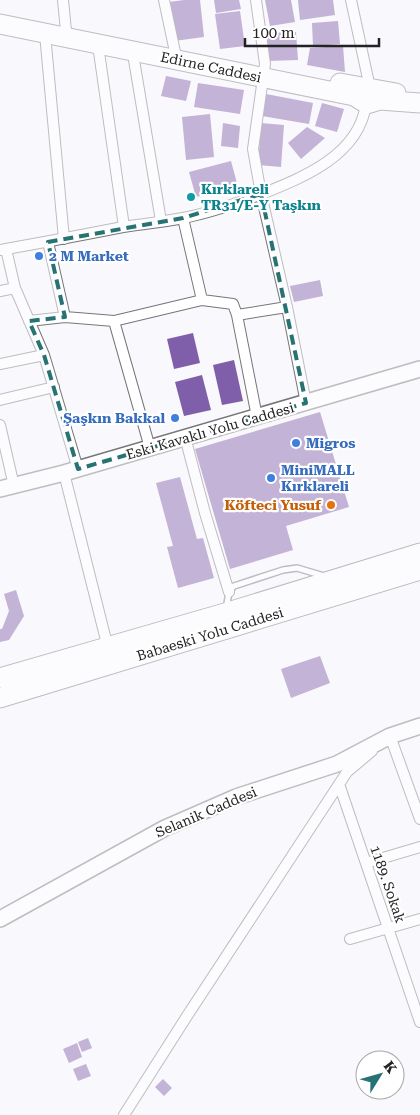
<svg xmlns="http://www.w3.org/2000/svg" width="420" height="1115" font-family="'Roboto Serif',serif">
<rect width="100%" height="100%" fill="#f9f8fc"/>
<path fill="#805faa" d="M184 0H200L204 37 174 41 169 2Z
M214 0H239L241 9 216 13Z
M265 0H291L295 22 270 26Z
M298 0H333L335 15 300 20Z
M240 11 245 46 220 49 215 14Z
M338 21 340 44 313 46 312 23Z
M296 32 298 60 267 61 265 33Z
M343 46 345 72 307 65 310 48Z
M166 76 191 81 186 101 161 96Z
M198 83 244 90 240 114 194 107Z
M266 94 313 103 309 124 262 116Z
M322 103 344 109 337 132 315 126Z
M210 114 214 157 186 160 182 117Z
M223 123 240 126 238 148 221 146Z
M261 123 284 125 281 167 258 165Z
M307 127 325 138 301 159 288 143Z
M231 161 238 187 196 197 189 172Z
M189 193H192L193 201H190Z
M320 280 323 296 294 302 290 286Z
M193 333 200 363 174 369 167 339Z
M234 360 243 401 222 405 213 365Z
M202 375 211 410 184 416 175 382Z
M320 412 349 507 286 526 293 550 230 569 195 449Z
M180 477 197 539 203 538 214 578 178 588 167 547 173 546 156 483Z
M16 590 24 616 9 640 0 642V629H2L9 611 4 594Z
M320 656 330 683 291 698 281 669Z
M88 1038 92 1048 82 1052 78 1042Z
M77 1043 82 1057 69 1063 63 1049Z
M86 1064 91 1076 78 1081 73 1069Z
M163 1079 172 1088 164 1096 155 1087Z"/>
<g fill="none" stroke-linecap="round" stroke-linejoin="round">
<defs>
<path id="lane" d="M226 609 229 592 234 586 283 570 297 568 324 576"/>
<path id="street" d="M63 0 66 31
M164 0 175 52
M256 0 265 64 253 149 261 194 287 307 306 403
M351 0 370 88
M45 34 64 239
M98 45 124 227
M134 49V60L161 221
M183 218 202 300 233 304 237 315 257 417
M6 249 15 288 44 355 78 469
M0 250C41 243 82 235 123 227 143 224 163 222 183 218 209 213 235 204 259 195 302 178 359 156 366 104
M0 291 15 288
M237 315 287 307
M65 317 114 321
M29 321 65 317 48 242
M0 364 44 355
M0 400 54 387
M0 425 14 486
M185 437 205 513 229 592
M150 448 114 321 202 300
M64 473 108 648
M385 740 390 736 420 819
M339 784 420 1022
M366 863 420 847
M350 939 420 919
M124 1115 187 1016 347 772 372 751"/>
<path id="secondary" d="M0 489 64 473 420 369
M0 919 165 828 236 797 337 764 390 736 420 726"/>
<path id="highway" d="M0 24 354 96 367 104 380 100 420 103
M340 83 396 93
M0 678 225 613 420 553
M0 698 420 570"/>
</defs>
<use href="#lane" stroke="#767578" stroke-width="8"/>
<use href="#street" stroke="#767578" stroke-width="12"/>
<use href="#secondary" stroke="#767578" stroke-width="18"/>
<use href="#highway" stroke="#767578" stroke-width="21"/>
<use href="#lane" stroke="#fff" stroke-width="5"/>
<use href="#street" stroke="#fff" stroke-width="10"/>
<use href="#secondary" stroke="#fff" stroke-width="15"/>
<use href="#highway" stroke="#fff" stroke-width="19"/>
</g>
<path d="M0 0H420V1115H0ZM261 194 306 403 78 469 44 355 29 321 65 317 48 242 183 218Z" fill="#f9f8fc" fill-opacity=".55" fill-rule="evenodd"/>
<path fill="none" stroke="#277273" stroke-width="4" stroke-dasharray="10 6" stroke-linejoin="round" d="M261 194 306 403 78 469 44 355 29 321 65 317 48 242 183 218Z"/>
<circle fill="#0f9aa8" stroke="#fff" stroke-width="2" cx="191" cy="197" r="5"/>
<g fill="#3f7fe0" stroke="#fff" stroke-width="2">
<circle cx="39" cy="256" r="5"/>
<circle cx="175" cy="418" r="5"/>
<circle cx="296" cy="443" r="5"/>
<circle cx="271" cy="478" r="5"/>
</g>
<circle fill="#e8710a" stroke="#fff" stroke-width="2" cx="331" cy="505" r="5"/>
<g text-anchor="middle" stroke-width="4.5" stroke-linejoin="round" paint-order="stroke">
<g font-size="14" fill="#232324" stroke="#fff">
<text transform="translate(211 67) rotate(12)" y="5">Edirne Caddesi</text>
<text transform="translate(210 431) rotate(-16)" y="5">Eski Kavaklı Yolu Caddesi</text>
<text transform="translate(210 634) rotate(-17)" y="5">Babaeski Yolu Caddesi</text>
<text transform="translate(206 812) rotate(-23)" y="5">Selanik Caddesi</text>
<text transform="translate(388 884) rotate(71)" y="5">1189. Sokak</text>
</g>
<g font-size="14" font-weight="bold" fill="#0d838f" stroke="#fff" text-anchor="start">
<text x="201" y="194">Kırklareli<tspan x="201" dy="16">TR31/E-Y Taşkın</tspan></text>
</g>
<g font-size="14" font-weight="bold" fill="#366cbe" stroke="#fff" text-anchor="start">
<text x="49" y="261">2 M Market</text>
<text x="165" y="423" text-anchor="end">Şaşkın Bakkal</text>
<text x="306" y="448">Migros</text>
<text x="281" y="475">MiniMALL<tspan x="281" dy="16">Kırklareli</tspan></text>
</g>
<g font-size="14" font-weight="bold" fill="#c56008" stroke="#fff" text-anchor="end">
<text x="321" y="510">Köfteci Yusuf</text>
</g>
</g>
<g transform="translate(380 1075) rotate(53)"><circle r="24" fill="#ffffff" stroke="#a7a7a7"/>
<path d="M0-4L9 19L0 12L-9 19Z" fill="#277273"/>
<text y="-8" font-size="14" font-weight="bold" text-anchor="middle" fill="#232324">K</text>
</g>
<path d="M245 38v8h134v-8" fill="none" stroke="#232324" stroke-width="2.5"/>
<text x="252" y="38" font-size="15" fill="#232324" stroke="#ffffff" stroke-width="4" paint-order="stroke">100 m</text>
</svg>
